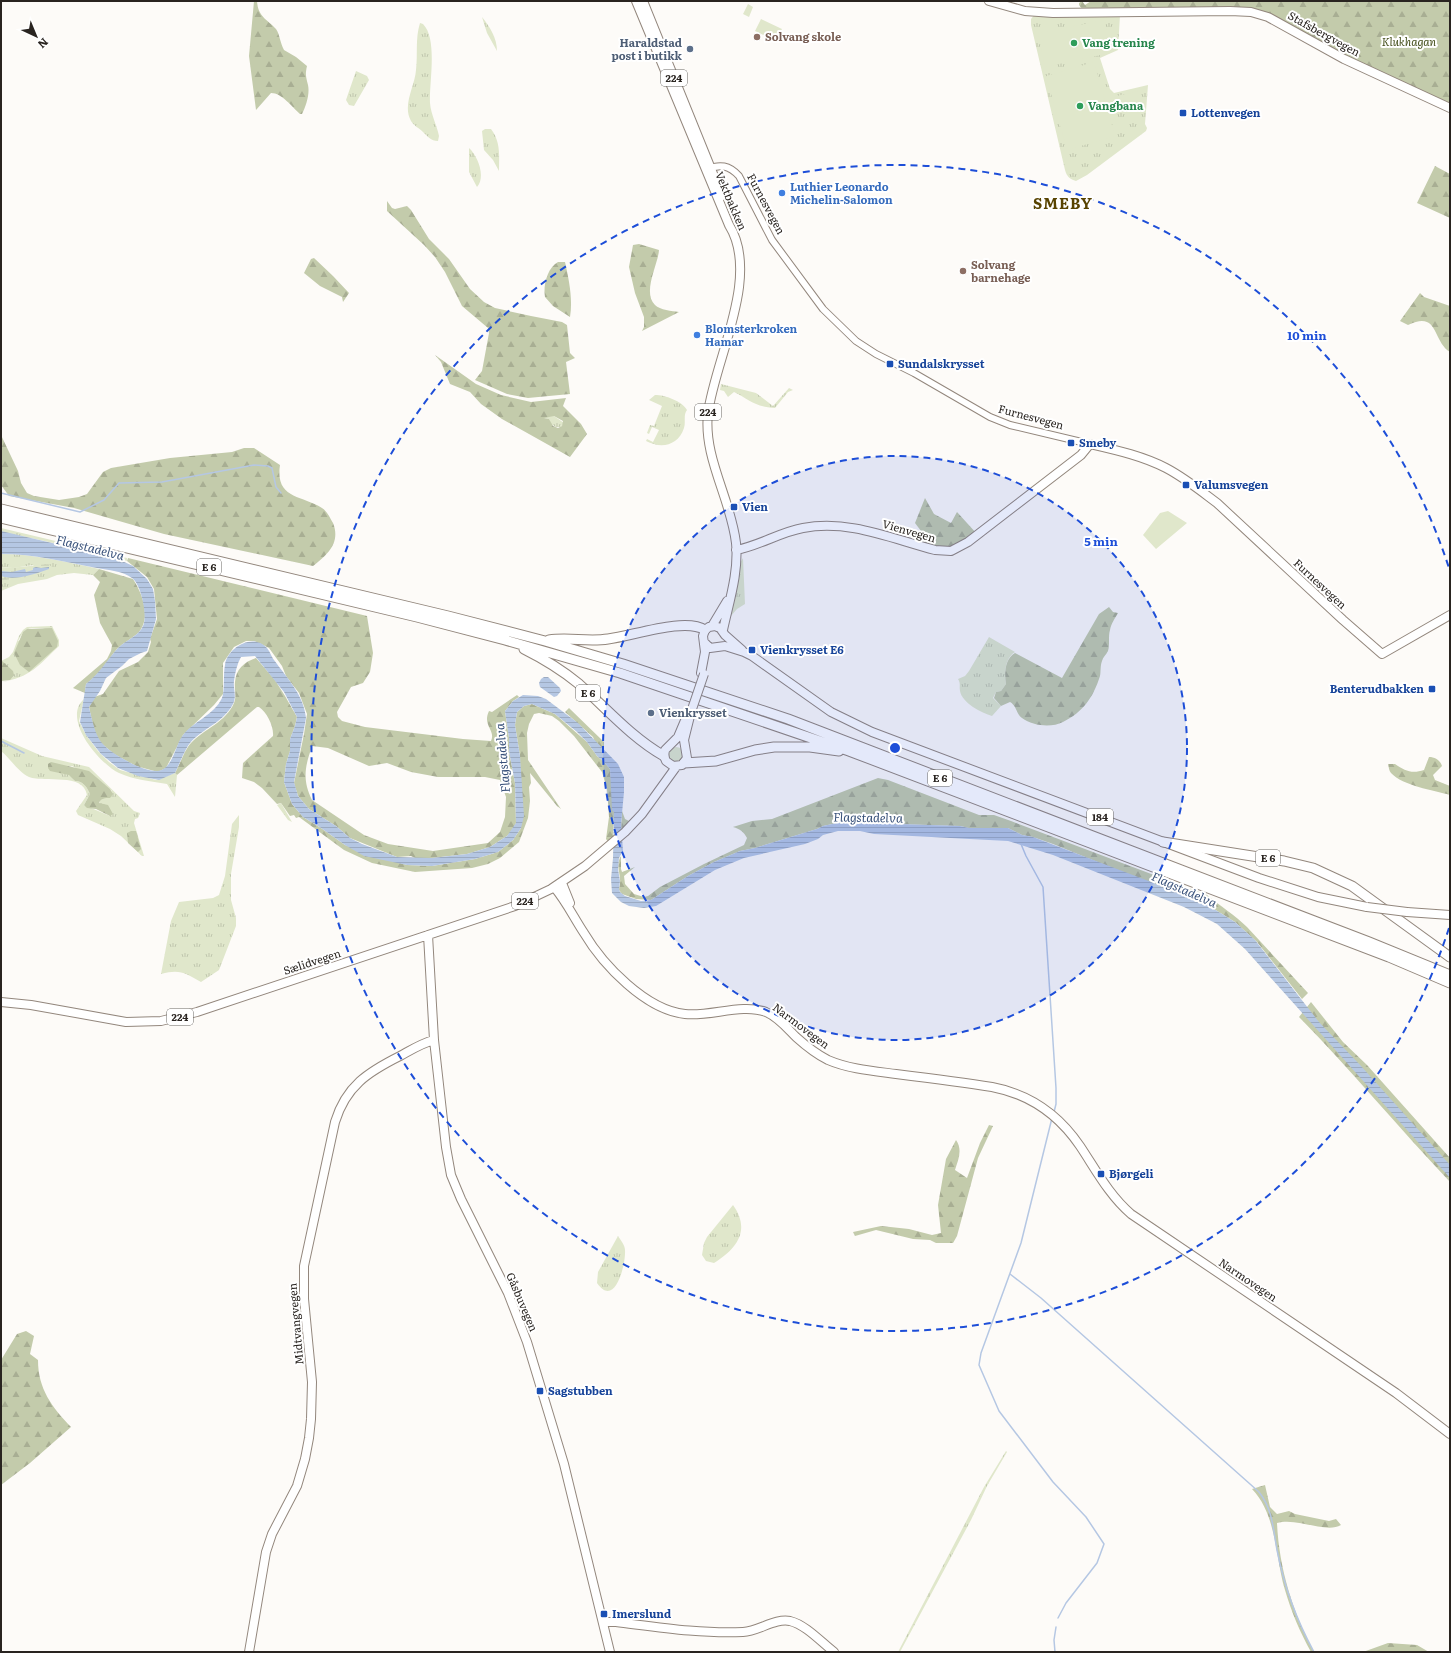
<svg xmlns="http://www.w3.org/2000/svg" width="1451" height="1653" font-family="Literata,serif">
<defs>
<pattern id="grass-tufts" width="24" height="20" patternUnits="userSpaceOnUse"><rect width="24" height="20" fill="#e0e7cb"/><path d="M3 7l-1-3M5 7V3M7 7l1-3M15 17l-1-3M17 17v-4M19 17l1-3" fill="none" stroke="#c0c6ae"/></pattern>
<pattern id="forest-firs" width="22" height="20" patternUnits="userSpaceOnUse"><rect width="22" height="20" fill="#c3cbab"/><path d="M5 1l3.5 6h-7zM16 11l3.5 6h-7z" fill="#a8ae93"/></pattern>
<pattern id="wetland-marsh" width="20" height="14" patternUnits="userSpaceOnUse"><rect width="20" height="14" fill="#e0e7cb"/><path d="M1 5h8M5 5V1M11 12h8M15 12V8" fill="none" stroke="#c0c6ae"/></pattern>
<pattern id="water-rules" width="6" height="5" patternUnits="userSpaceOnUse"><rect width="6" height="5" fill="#b5c7e3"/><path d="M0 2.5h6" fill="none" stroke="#9cabc2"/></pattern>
</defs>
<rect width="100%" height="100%" fill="#fdfbf8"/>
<path fill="url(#grass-tufts)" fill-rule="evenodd" d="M1035 14 1120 15 1118 50 1100 58 1110 89 1114 93 1148 85 1145 124 1147 128 1146 131 1087 175 1076 181C1070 179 1067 177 1065 170L1031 25V19Z
M482 17C490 27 497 38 497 51L487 33Z
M420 23 423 24C438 39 429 83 430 103 431 115 437 125 439 136L438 141C431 141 427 136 423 132 419 128 414 126 411 121 402 105 415 86 416 70 418 54 415 39 420 23Z
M356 71 367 76 369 80 354 106 349 105 346 100Z
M485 129H491C501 142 499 156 499 171L493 160 484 150 482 131Z
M469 148C478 156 486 177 477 187L469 172Z
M721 384 756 393 773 406 789 388 793 390 788 392 775 408C755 407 750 400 734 392L728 397 724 391 720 390Z
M655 395C665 395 682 401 687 410 683 415 686 422 684 428 678 446 661 449 646 441L647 439 653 442 659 430 652 427 649 434 647 433 650 425 654 426 662 406 649 400Z
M544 416H554L564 423 561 427H556L551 424 549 419 544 418Z
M1 528 127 558V561L108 555 26 537 1 533Z
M1 554C34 554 67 562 99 569L93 575 74 573 57 575 47 579 18 584 1 591V580H6L41 573 33 565 13 568 1 567Z
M743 558 745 604 737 609 731 616H729L740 563Z
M52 626 59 640V646C39 665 30 678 1 682L10 680 1 661 9 657 13 652 19 636 23 630 27 627ZM32 628H45L18 641C22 634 24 629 32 628Z
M989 637 1015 652C1005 658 1004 673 1006 684L1001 691 996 692 993 698 1001 706 992 716C982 713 962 703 960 691 959 686 961 684 958 679L965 676 969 671Z
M84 699 79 721 86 735 98 751 109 762 120 770 156 780 175 773 177 775 175 797 167 784C150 781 134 780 119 773 100 764 61 719 84 699Z
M1 738 42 756 89 767 134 811 140 813 138 818 135 819 134 823 144 856H142L121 836 110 829 78 815 76 811 87 795C83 772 45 783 29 777 18 772 10 758 1 751ZM67 766H72L100 781 112 791 100 800 99 804 110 816 84 805 90 794C87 787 83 781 75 781L70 775Z
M668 755a8 8 0 1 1 16 0a8 8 0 1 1-16 0Z
M281 803 292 822 288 820 277 805Z
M239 815V827L231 874V900L236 918V926L219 970 201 982C185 973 180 969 161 974L171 921 179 902 213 898 219 895 225 876 232 824Z
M733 1205C751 1230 737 1249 714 1263L706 1261 702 1255 704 1243 707 1237Z
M618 1236C621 1241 625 1245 625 1250 626 1264 615 1309 597 1283L598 1272Z
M1006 1451 1007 1452 987 1486 971 1520 900 1652H898L984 1487Z"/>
<path fill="url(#forest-firs)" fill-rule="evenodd" d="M254 1H257C258 17 267 19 276 29 280 35 280 43 284 50L296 57 307 66C305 75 306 76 308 85 310 94 306 106 302 114H300C292 107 282 93 271 93L256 110 249 56Z
M1082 1 1085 5 1091 1H1450V105L1347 59 1267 14 1082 9 1079 5V3Z
M1435 166 1450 174V218L1417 203Z
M387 201 392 208 395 209 407 206 411 210 429 239 449 259 470 289 484 302 495 308 531 316 562 322 567 325 570 353 575 358 566 362 570 394 528 398 507 394 475 380 482 371 489 333 488 328 462 306 445 272 435 257 424 245 387 211Z
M639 244 659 250C658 265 642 292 655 305 660 310 672 311 679 312L642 331 644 327V317L635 293 629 267 633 245Z
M314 258 333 276 349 293 343 302 342 297 320 286 304 273 311 259Z
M558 262H565C569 280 573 299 570 317L553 306 545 297C543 286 547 268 558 262Z
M1420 293 1424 297 1450 306V352C1432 341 1439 310 1408 325L1400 321Z
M435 355 476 384 501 395 531 402 566 398 563 406 581 424 587 434 570 457 502 419 481 404 470 392 450 384 441 362ZM554 416 563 421 562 426 558 428 553 426 549 419 544 418Z
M1 435 18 471 21 483 27 493 34 496 59 500 79 497 87 494 103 472 111 468 170 458 232 452 244 448H254L280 465C275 499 301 495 322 508 327 511 330 518 333 523 341 543 327 555 313 566L164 534 74 508 9 496 1 485Z
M925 498 934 514 951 523 957 512 977 534 948 549 916 543V538L920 536 921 531 915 523Z
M128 558 367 616 373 653 370 672 363 683 351 687 337 712 338 717 342 721 365 727 463 739 491 741C496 730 482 726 489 711L492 712 517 695 519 697 513 701 505 711 509 738V751L515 783 516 823 513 830 507 836 490 847 467 854 432 858H415L411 856 397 857 350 838 336 826 309 809 298 796 294 783 304 734 307 714 299 693 286 676 282 666 269 648 259 643 254 641H246L234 647 223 663V694L214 705 183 735 166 768 158 772 136 766 114 754 101 743 95 734 89 707 94 697 103 694 119 671 138 662 148 652 151 642 150 639 157 619 154 589 147 577 127 561ZM312 746 328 748 369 766 387 763 411 772 438 777H485L500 780 506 797 505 817 500 832 488 843 433 851 388 844 364 835 312 800C302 779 305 767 312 746Z
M99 569 133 579C143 594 152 620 137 634 131 639 123 643 117 649 107 661 99 675 86 684L85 693 73 688 107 659 111 651 112 645 100 623 94 595 100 582 93 575Z
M1109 607 1113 612 1118 613C1115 618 1111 624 1110 630 1108 636 1110 645 1108 651 1106 655 1103 657 1102 661 1100 666 1101 672 1100 676 1093 698 1083 712 1063 722 1051 728 1033 726 1022 718 1016 714 1017 706 1010 702L1001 706 994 698 996 692 1001 691 1006 684C1004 673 1005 659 1015 653L1062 678 1099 614Z
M52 628 58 641 57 647 29 672 20 665 14 653 23 632 27 629Z
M256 658 275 680 285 696 297 717 295 726 290 739V751L286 764 284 782 292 804 303 817 321 828 345 845 407 865 432 866 475 859 498 852 513 840 521 828 520 756 515 725 517 712 524 706 532 704 555 714 587 742 597 756 604 762 610 769 614 812 613 840 609 843 606 839 609 817 607 789 602 772 574 736 559 721 552 716 539 713 534 714 529 724 527 733 528 760 561 809 557 806 530 773 531 783 529 787 530 801 528 818 519 842 500 858 488 864 472 868 415 872 372 863 344 850 299 817 296 818 294 815 290 816 281 803 277 804 262 788 254 782 242 778 243 763 273 736C274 727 267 712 259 707H257L177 775 175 773C180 764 185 749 191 743 204 729 226 722 234 703 237 696 234 689 235 682 236 669 244 662 256 658Z
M2 661 13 671 14 675 10 680 1 681Z
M569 708 604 742V750L595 742 593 737 565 712Z
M1429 757C1435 757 1440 760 1442 766L1433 775 1435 780 1450 786V795C1433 790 1403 786 1391 773 1389 771 1389 768 1388 764H1395C1405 771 1412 774 1424 770Z
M51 762 89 771 110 789 113 794 110 798C105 798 101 798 99 803L108 805 113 814 110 816 96 809 87 808 84 805 90 794C87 787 83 781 75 781L69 775 50 771 48 768V764Z
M878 778 888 780 979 815H994L1011 821 1207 895C1220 906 1235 915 1247 927L1308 993 1302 999 1257 942 1235 922 1201 901 1137 878 1053 844 1033 837 1022 835 1008 828H969L960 826 896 824 878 821 837 823 823 826 817 829 755 848 740 851 714 862 688 876 651 900 636 899 622 894 619 890C619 887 620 885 620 883 621 874 615 865 621 856V869L622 872 635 867 624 876 625 884 634 894 644 897 648 896 660 887 704 864 744 845 747 838C744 832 740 829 733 827L752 821 772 819Z
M622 811 625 819 629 821 621 831Z
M131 831H136L141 849 138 852 128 843 127 833Z
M1311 1002 1343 1042 1367 1065 1450 1158V1182C1399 1128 1351 1070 1299 1017Z
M989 1125 993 1126 978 1158 957 1236 953 1243H936L930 1240 913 1239 876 1230 855 1236 853 1232 881 1226 909 1229 932 1235 941 1233 938 1205 946 1159 956 1140C963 1150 958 1160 955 1170L967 1178 980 1143Z
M26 1331 34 1336 30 1354 38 1360C38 1389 52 1407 71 1427L30 1463 1 1485V1360L17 1334Z
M1265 1485 1270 1507 1277 1514 1289 1511 1295 1514 1329 1521 1336 1519 1341 1525C1326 1534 1297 1517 1277 1523 1279 1568 1293 1613 1314 1652H1311C1300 1632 1291 1611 1285 1590 1275 1557 1277 1515 1252 1489Z
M1388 1643 1417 1645 1429 1652H1363Z"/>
<path fill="url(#wetland-marsh)" d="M48 564 54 568C43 574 13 581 1 580V567C17 569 32 565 48 564Z"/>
<path fill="#e0e7cb" d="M748 4 753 7 749 17 743 14Z
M761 19 782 29 776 41 755 31Z
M1105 20 1110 53 1045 67 1038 33Z
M1094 62 1115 136 1067 150 1046 76Z
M1140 91 1143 105 1119 110 1116 96Z
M1168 511 1187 523 1156 549 1143 535 1160 513Z"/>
<path fill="url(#water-rules)" d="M1 531 99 554 120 560 133 566 147 579 153 589 155 601 156 619 147 651 141 653 129 659 122 666 106 678 100 691 89 707C97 741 98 745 129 762 135 766 152 772 158 771 173 769 175 745 183 735 194 721 214 715 222 698 225 691 223 674 225 665 227 648 252 633 266 647 270 651 271 656 274 660 287 678 304 695 306 718L294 782 298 796 309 809 336 826 350 838 362 844 397 857 432 858 467 854 490 847 507 836 516 823 515 783 509 751V738L505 711 513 701 523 695 538 696 546 699 578 723 618 764 624 777V792L621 824 623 851 619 858 618 869 620 881 619 889 620 892 625 896 641 901 651 900 688 876 714 862 740 851 755 848 817 829 823 826 837 823 878 821 896 824 960 826 969 828H1008L1022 835 1033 837 1201 901 1235 922 1255 940 1319 1022 1361 1066 1450 1165V1178L1245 949 1217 924 1184 907 1053 855 1008 841 874 834 860 831H838L823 835 818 839 805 844 744 858 715 870 656 906 644 908 629 906 621 902 612 893 611 879 613 858 614 812 612 810 610 769 604 762 597 756 587 742 577 732 555 714 532 704 524 706 517 712 515 725 520 756 524 816 521 828 513 840 498 852 475 859 432 866 407 865 364 856 345 845 321 828 303 817 292 804 284 782 286 764 290 751V739L295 726 297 717 284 692 255 656 241 657C237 664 235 673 234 681 233 689 237 696 233 704 223 723 203 728 190 743 185 749 179 765 175 773L159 780 138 776 118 768 101 754 86 735 80 722 86 684C99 674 107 660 118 648 126 640 139 636 143 626 148 616 141 584 132 578 123 571 108 570 97 568 65 562 34 554 1 554Z
M36 567 41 568 49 567V569C35 574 15 581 1 576V571L12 572 25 569 26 572 33 570V568Z
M544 677H548L560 688 561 691 557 696 554 697 540 687 539 683 541 679Z"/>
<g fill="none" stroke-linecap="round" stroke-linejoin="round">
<path stroke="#b5c7e3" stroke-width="1.5" d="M1 493 80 512 104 500 119 483 162 482 254 465 268 466 272 468 276 487 281 493
M1 741 24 753
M1021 844 1026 856 1043 887 1056 1088V1104L1054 1112
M1052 1118 1021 1243 981 1353 979 1365 999 1411 1053 1482 1086 1517 1104 1544 1097 1563 1066 1603 1058 1618
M1010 1274 1041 1298 1259 1492C1273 1510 1273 1529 1277 1550 1284 1586 1297 1621 1314 1652
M1055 1652 1054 1640 1056 1627"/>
<defs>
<path id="minor" d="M707 169C720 164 729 165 739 176L772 240 823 309 856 341 876 354 914 373 990 417 1010 425 1090 444"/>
<path id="major" d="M636 1 729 225C761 276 715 359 708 413 703 458 731 499 736 543 739 572 729 602 723 630
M643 1 722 196
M989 1 1025 11 1053 13 1230 11 1251 12 1268 17 1344 59 1450 108
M736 550C759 546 780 532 803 528 849 519 892 539 935 550L951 551 968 542 1081 455 1090 444C1116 450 1143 456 1166 468 1185 478 1201 491 1217 503L1343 620 1382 654 1450 615
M712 626 727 601
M704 642 710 648 725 646 744 652 752 656 831 712 872 732 1259 878 1318 897 1367 907
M701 673 705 652 703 636 705 630 709 627 715 626 720 628 725 635 742 650
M689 711 678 737 665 750 664 756 666 761 673 766 682 765 687 758 684 740 691 712
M562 883 570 903
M554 887C566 901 574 918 584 933 603 965 646 1010 685 1014 710 1017 742 1003 766 1012 778 1017 787 1028 796 1037 806 1046 816 1054 828 1060 849 1069 873 1071 896 1074 928 1078 960 1082 992 1087 1029 1094 1059 1115 1080 1146 1096 1170 1109 1195 1131 1214L1396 1393 1450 1434
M1407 912 1450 915
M428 935 434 1040 446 1147 451 1175 461 1199 508 1293 527 1342 564 1464 610 1652
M1 1002 31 1005 126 1022 161 1021 197 1012 515 906 551 889 585 866 625 832 642 814 676 767
M603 1622H616C657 1627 701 1634 743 1632 759 1631 775 1618 790 1621 806 1625 821 1642 834 1652
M249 1652 266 1552 272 1534 297 1486 305 1459 309 1438 311 1419 312 1382 304 1299V1266L335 1122C346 1086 368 1072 400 1056 411 1050 422 1043 434 1040"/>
<path id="highway" d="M1 509 448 616 545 641 623 664 788 719 1369 942 1450 975
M1 518 417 617 505 640 620 673 849 751 1389 957 1450 983
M549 640C568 637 588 642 608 639 633 636 685 617 705 630
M524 649C544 659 562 670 579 684 606 708 632 738 664 756
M684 763 716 761 755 750 774 747H810L839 751
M1163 842 1284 861 1313 868 1352 886 1450 957"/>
</defs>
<use href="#minor" stroke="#93877d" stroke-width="8"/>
<use href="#major" stroke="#93877d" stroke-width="10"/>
<use href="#highway" stroke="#93877d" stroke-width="11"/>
<use href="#minor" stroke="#fff" stroke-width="6"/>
<use href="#major" stroke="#fff" stroke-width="8"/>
<use href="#highway" stroke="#fff" stroke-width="9"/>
<defs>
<path id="major-bridge" d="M691 712 704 674
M1367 907 1407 912"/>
</defs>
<use href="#major-bridge" stroke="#93877d" stroke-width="10" stroke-linecap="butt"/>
<use href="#major-bridge" stroke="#fff" stroke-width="8"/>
</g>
<circle cx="895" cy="748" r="292" fill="#1d4ed8" fill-opacity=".12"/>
<g fill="none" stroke="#1d4ed8" stroke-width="2" stroke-dasharray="7 5">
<circle cx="895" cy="748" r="292"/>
<path d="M1449 928A583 583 0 1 1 1449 568"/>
</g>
<g fill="#8d6e63" stroke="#fff" stroke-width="1.5">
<circle cx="757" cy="37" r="4"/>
<circle cx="963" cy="271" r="4"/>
</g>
<g fill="#2e9e5b" stroke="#fff" stroke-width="1.5">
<circle cx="1074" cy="43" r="4"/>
<circle cx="1080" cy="106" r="4"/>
</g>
<g fill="#5c6f8a" stroke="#fff" stroke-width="1.5">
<circle cx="690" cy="49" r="4"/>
<circle cx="651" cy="713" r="4"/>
</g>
<g fill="#1a4fb4" stroke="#fff" stroke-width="1.5">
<rect x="1179" y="109" width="8" height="8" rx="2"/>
<rect x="886" y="360" width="8" height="8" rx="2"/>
<rect x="1067" y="439" width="8" height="8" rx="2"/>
<rect x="1182" y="481" width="8" height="8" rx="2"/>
<rect x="730" y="503" width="8" height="8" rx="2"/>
<rect x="748" y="646" width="8" height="8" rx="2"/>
<rect x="1428" y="685" width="8" height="8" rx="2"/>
<rect x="1097" y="1170" width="8" height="8" rx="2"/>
<rect x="536" y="1387" width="8" height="8" rx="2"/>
<rect x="600" y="1610" width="8" height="8" rx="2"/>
</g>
<g fill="#3f7fe0" stroke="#fff" stroke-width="1.5">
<circle cx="782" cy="193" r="4"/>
<circle cx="697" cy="335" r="4"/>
</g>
<g text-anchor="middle" stroke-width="4" stroke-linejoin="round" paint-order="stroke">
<g fill="#fff" stroke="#696663" stroke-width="1">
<rect x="661" y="70" width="26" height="16" rx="3"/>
<rect x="695" y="404" width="26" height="16" rx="3"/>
<rect x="197" y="559" width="24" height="16" rx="3"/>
<rect x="576" y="685" width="24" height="16" rx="3"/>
<rect x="928" y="770" width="24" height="16" rx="3"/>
<rect x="1087" y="809" width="26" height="16" rx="3"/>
<rect x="1256" y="850" width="24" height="16" rx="3"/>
<rect x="512" y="893" width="26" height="16" rx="3"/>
<rect x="167" y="1009" width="26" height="16" rx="3"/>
</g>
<g font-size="10" font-weight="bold" fill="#292420">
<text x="674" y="82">224</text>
<text x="708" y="416">224</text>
<text x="209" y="571">E 6</text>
<text x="588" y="697">E 6</text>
<text x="940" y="782">E 6</text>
<text x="1100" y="821">184</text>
<text x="1268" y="862">E 6</text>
<text x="525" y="905">224</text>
<text x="180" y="1021">224</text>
</g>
<g font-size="11" fill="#292420" stroke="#fff">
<text transform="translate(1324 34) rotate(29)" y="4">Stafsbergvegen</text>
<text transform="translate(731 201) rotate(67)" y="4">Vektbakken</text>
<text transform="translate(766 204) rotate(62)" y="4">Furnesvegen</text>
<text transform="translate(1031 417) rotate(15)" y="4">Furnesvegen</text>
<text transform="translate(909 531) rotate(16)" y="4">Vienvegen</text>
<text transform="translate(1320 584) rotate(43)" y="4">Furnesvegen</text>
<text transform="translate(312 962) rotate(-18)" y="4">Sælidvegen</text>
<text transform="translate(801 1026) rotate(37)" y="4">Narmovegen</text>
<text transform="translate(1248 1280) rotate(34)" y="4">Narmovegen</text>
<text transform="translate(522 1302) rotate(67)" y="4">Gåsbuvegen</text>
<text transform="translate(296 1324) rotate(-95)" y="4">Midtvangvegen</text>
</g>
<g font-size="11" font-weight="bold" fill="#785e54" stroke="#fff" text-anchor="start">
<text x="765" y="41">Solvang skole</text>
<text x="971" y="269">Solvang<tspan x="971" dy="13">barnehage</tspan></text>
</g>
<g font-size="11" font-style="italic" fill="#46501d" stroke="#fff">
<text x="1409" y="46">Klukhagan</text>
</g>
<g font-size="11" font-weight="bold" fill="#4e5e75" stroke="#fff" text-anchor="end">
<text x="682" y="47">Haraldstad<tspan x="682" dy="13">post i butikk</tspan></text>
<text x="659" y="717" text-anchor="start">Vienkrysset</text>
</g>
<g font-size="11" font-weight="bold" fill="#27864d" stroke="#fff" text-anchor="start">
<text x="1082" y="47">Vang trening</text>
<text x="1088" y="110">Vangbana</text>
</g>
<g font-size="11" font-weight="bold" fill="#164399" stroke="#fff" text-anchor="start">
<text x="1191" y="117">Lottenvegen</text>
<text x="898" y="368">Sundalskrysset</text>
<text x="1079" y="447">Smeby</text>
<text x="1194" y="489">Valumsvegen</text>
<text x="742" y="511">Vien</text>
<text x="760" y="654">Vienkrysset E6</text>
<text x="1424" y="693" text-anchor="end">Benterudbakken</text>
<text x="1109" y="1178">Bjørgeli</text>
<text x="548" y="1395">Sagstubben</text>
<text x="612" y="1618">Imerslund</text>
</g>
<g font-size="11" font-weight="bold" fill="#366cbe" stroke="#fff" text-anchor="start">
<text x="790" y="191">Luthier Leonardo<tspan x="790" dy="13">Michelin-Salomon</tspan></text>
<text x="705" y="333">Blomsterkroken<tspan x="705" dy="13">Hamar</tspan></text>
</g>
<g font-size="12" font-style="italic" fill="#375079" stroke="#fff">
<text transform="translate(90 548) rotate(14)" y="4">Flagstadelva</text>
<text transform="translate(503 758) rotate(-95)" y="4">Flagstadelva</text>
<text transform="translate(868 818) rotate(1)" y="4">Flagstadelva</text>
<text transform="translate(1184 890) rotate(24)" y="4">Flagstadelva</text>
</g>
<g font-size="15" font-weight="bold" letter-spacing="1" fill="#584301" stroke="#fff">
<text x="1063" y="209">SMEBY</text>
</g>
</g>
<circle cx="895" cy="748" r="6" fill="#1d4ed8" stroke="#fff" stroke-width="2"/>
<g font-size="12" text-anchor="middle" font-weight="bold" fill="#1d4ed8" stroke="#fff" stroke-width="4" stroke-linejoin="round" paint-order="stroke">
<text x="1307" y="340">10 min</text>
<text x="1101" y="546">5 min</text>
</g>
<rect width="1451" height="1653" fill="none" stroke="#292420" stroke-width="4"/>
<g transform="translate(36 36) rotate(136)" stroke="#ffffff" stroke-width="3" paint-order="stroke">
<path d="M0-3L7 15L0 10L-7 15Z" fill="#292420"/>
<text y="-6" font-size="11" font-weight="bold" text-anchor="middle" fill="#292420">N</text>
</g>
</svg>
